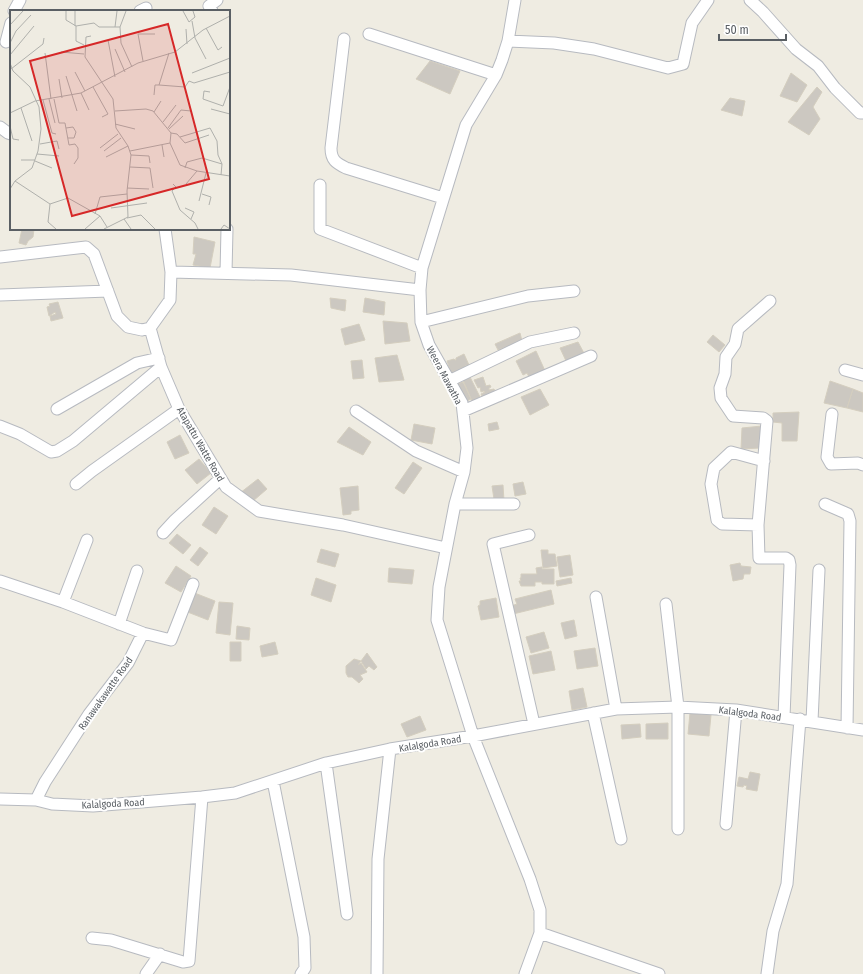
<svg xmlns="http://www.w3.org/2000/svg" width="863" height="974" font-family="'Fira Sans Condensed',sans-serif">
<rect width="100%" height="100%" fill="#efece2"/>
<path fill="#ccc8c1" stroke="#d4cebf" d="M430 61 460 71 450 94 416 79Z
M791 73 807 85 797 102 780 96Z
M817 87 822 92 813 107 820 119 809 135 788 122Z
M730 98 745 101 742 116 721 110Z
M22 229H34L33 237 28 241 26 245 19 243Z
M194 237 215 242 210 268 193 265 196 254H193Z
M330 298 346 300 345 311 331 308Z
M365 298 385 302 384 315 363 312Z
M58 302 63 318 51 321 50 316 56 314 55 312 49 316 47 307 50 306 49 304Z
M383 321 407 323 410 341 385 344Z
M359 324 365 340 345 345 341 329Z
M520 333 522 341 498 350 495 344Z
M713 335 725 345 719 352 707 342Z
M578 342 585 355 567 363 560 348Z
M536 351 546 373 530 379 527 373 523 375 516 361Z
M464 354 469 365 465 366 466 370 452 375 447 361 454 359 455 360H456V358Z
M397 355 404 380 379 382 375 358Z
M362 360 364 378 353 379 351 361Z
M470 377 480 397 472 401 463 380Z
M483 377 486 386 490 385 491 387 489 388V390L494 389 497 395 484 400 481 394 485 392 484 391 481 392 480 387 478 388 474 380Z
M830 381 853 389 847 408 824 403Z
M463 382 471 399 463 403 455 385Z
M540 389 549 405 530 415 521 397Z
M853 389 863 393V412L847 408Z
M799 412 797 441H782V423L773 422V413Z
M497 422 499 429 489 431 488 424Z
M414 424 435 428 432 444 411 440Z
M762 426 760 448 741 449 742 428Z
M349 427 371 442 363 455 337 442Z
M180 435 189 453 175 459 167 442Z
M199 459 211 473 197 484 185 470Z
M413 462 422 468 404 494 395 488Z
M258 479 267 489 253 501 249 496 245 499 240 493Z
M523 482 526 494 515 496 513 484Z
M503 485 504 501 494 499 492 486Z
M358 486 359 510 351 511V514L343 515 340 488Z
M214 507 228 516 216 534 202 525Z
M177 534 191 545 183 554 169 543Z
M200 547 208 553 198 566 190 560Z
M321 549 339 554 335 567 317 562Z
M541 550H548V554H555L557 566 543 568Z
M570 555 573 575 560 577 557 557Z
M740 563 741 566 751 567 750 574H744L743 579 733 581 730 565Z
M176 566 191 576 181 592 165 583Z
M542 567V569H554V584H542V582H535V586H521L519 581H521L520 578H521V574H537L536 568Z
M389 568 414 570 412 584 388 582Z
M316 578 336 585 331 602 311 595Z
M571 578 572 583 557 586 556 581Z
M551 590 554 604 513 614 511 606 517 604 515 599Z
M192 592 215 601 208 620 185 611Z
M496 598 499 617 481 620 478 606 480 605V601Z
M219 602 233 603 230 635 216 633Z
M574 620 577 636 565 639 561 623Z
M237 626 250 628 249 640 236 639Z
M544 632 549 648 531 653 526 637Z
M230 642H241V661H230Z
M275 642 278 654 262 657 260 646Z
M595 648 598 666 577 669 574 651Z
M551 651 555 670 533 674 529 656Z
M367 653 377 667 374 670 369 666 366 669 361 661Z
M354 659 361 661 358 665 361 663 367 672 360 675 363 679 359 683 352 677H348L346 673V666Z
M583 688 587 707 572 710 569 691Z
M690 713 711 715 709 736 688 734Z
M420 716 426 730 407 737 401 724Z
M668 723V739H646V724Z
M640 724 641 737 622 739 621 725Z
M750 772 760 774 757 791 746 789 747 786 744 785 743 787 737 786 739 777 748 779Z"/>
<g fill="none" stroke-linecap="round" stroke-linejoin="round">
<defs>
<path id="minor" d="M515 0 508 41 502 60 496 75 466 125 422 268 420 290 421 322 429 345 462 403 467 448 464 472 455 504 439 587 437 620 473 736 530 879 540 910V933L525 974
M750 0 763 12 796 49 818 66 835 88 860 113H863
M14 11 20 0
M140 11 146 8
M212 11 209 6 217 0
M369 34 496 75
M344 39 331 148C331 160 336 163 346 168L443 198
M508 41 554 43 594 49 668 68 683 64 692 23 708 0
M6 42 11 23
M0 127 8 133 11 134
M320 185V229L422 268
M165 229 171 272 170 300 150 328 161 367 179 409 226 487 259 511 343 525 446 548
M0 257 86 247 94 254 117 316 128 327 142 330 150 328
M171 272 291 275 420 290
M226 273 227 229
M0 295 108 291
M770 301 738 329 735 344 726 357 725 374 720 388 721 398 733 416 763 418 767 421 758 525 759 558H786L789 560 790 565 784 717
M421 322 528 296 574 291
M845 370 863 375
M449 381 530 342 574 333
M57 409 137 363 159 358
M356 411 416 451 464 472
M463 411 591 356
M832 414 827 457 831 464 858 463 863 465
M0 426 20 434 51 452 57 451 73 441 161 367
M76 484 92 471 179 409
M455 504H514
M825 504 848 514 850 521 847 728
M758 525 722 524 717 520 711 484 714 468 731 452 764 461
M163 533 175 520 220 479
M529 535 493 544 534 724
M0 581 63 602 143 633 128 663 89 714 45 782 36 800
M596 597 616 709
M63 602 87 540
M666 604 678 707V829
M119 624 137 571
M143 633 171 640 193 584
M593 713 621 839
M812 721 819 570
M326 763 347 914
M273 781 304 937 305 968 301 974
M0 799 36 800 52 804 93 806 202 797 235 793 326 763 390 749 473 736 616 709 678 707 736 710 863 730
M726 824 736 710
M540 933 659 974
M92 938 111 940 183 962 189 961 202 797
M146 974 160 954
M377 974 378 859 390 749
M767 974 773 931 787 884 800 719"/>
</defs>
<use href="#minor" stroke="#b7bac0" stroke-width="13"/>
<use href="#minor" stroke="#fff" stroke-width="11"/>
</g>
<g text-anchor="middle" stroke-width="4" stroke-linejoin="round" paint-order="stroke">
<g font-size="10" fill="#5a5f64" stroke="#fff">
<text transform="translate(445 375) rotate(62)" y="4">Weera Mawatha</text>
<text transform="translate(201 444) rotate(60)" y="4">Atapattu Watte Road</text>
<text transform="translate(105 693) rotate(-55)" y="4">Ranawakawatte Road</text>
<text transform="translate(750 713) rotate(7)" y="4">Kalalgoda Road</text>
<text transform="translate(430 743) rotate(-9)" y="4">Kalalgoda Road</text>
<text transform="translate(113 803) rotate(-3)" y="4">Kalalgoda Road</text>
</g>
</g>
<g transform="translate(10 10)">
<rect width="220" height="220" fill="#efece2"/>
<path fill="none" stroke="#afb0ac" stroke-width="1" d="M56 1V10L66 16 84 13 89 17H110L111 33 122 57M173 1 179 12 185 7 183 1M182 11 185 28 196 49M0 15 13 1M65 16V1M66 16V31L74 35M105 17 107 1M110 17 116 1M196 18 208 40 212 37M176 19 177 34M81 26 76 27 75 47 103 89 106 118 118 136 121 145 117 181 118 207 94 219M98 30 105 67M0 33 6 21 21 5M105 39 115 62M51 42 74 44M35 43 41 89M159 43 149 75 175 77 179 71 184 73 220 62M0 45 24 16M133 51 128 24H145M0 53 3 61 20 77 29 97 31 119 28 141 22 158 5 171 0 179M1 59 33 34 34 28M65 62 75 81M182 63 220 48M56 66 67 101M49 69 52 88M83 77 98 104 92 107M200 82 194 81 193 89 213 96 220 77M71 83 79 100M144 85 145 75H149M39 89 45 113M44 89 49 113H55L59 135 65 134 68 138V148L64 154M33 90 42 123 46 124M11 98 22 131M201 99 220 104M105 101 136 99 143 101 161 123 160 133 170 155 187 161 220 166M144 102 151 91M0 103 25 91 71 83 128 53 165 42 193 20 220 6M153 112 166 95M105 114 125 119M0 116 3 129 9 130M56 118 63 117 66 122 64 128H58M158 118 171 100 181 101M159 119 173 106M161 123 167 124 175 133 199 125M170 127 200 118 207 131 208 145 212 154 211 165M30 134 47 131 49 139M152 135 154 147M90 138 108 124M94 141 111 128M120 141 160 133M27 144 49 146M121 145 139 146 140 153M96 147 118 136M11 150H25M25 151 42 158M120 157 140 158 143 178M175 158 177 152 192 148 212 154M5 171 40 194M163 174 166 177 162 181 170 200 185 213 188 219M176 174 187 161M117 178 139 179M192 184 201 187 199 195M189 191 196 163M40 194 58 188 90 206 97 217M40 194 38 212 46 219M101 198 137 193M175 198 184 202 181 209M85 204 90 187 117 184M117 208 131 205 145 219M114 209 121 219M75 219 90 206M211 219 214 215 220 219"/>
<path fill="#d62828" fill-opacity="0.15" stroke="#d62828" stroke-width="2" d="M158 14 199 169 62 206 20 51Z"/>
<rect width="220" height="220" fill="none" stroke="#5a5f64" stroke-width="2"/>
</g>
<path d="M719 34v6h67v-6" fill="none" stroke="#5a5f64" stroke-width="2"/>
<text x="725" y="34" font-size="12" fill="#5a5f64" stroke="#ffffff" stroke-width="3" paint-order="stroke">50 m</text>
</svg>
